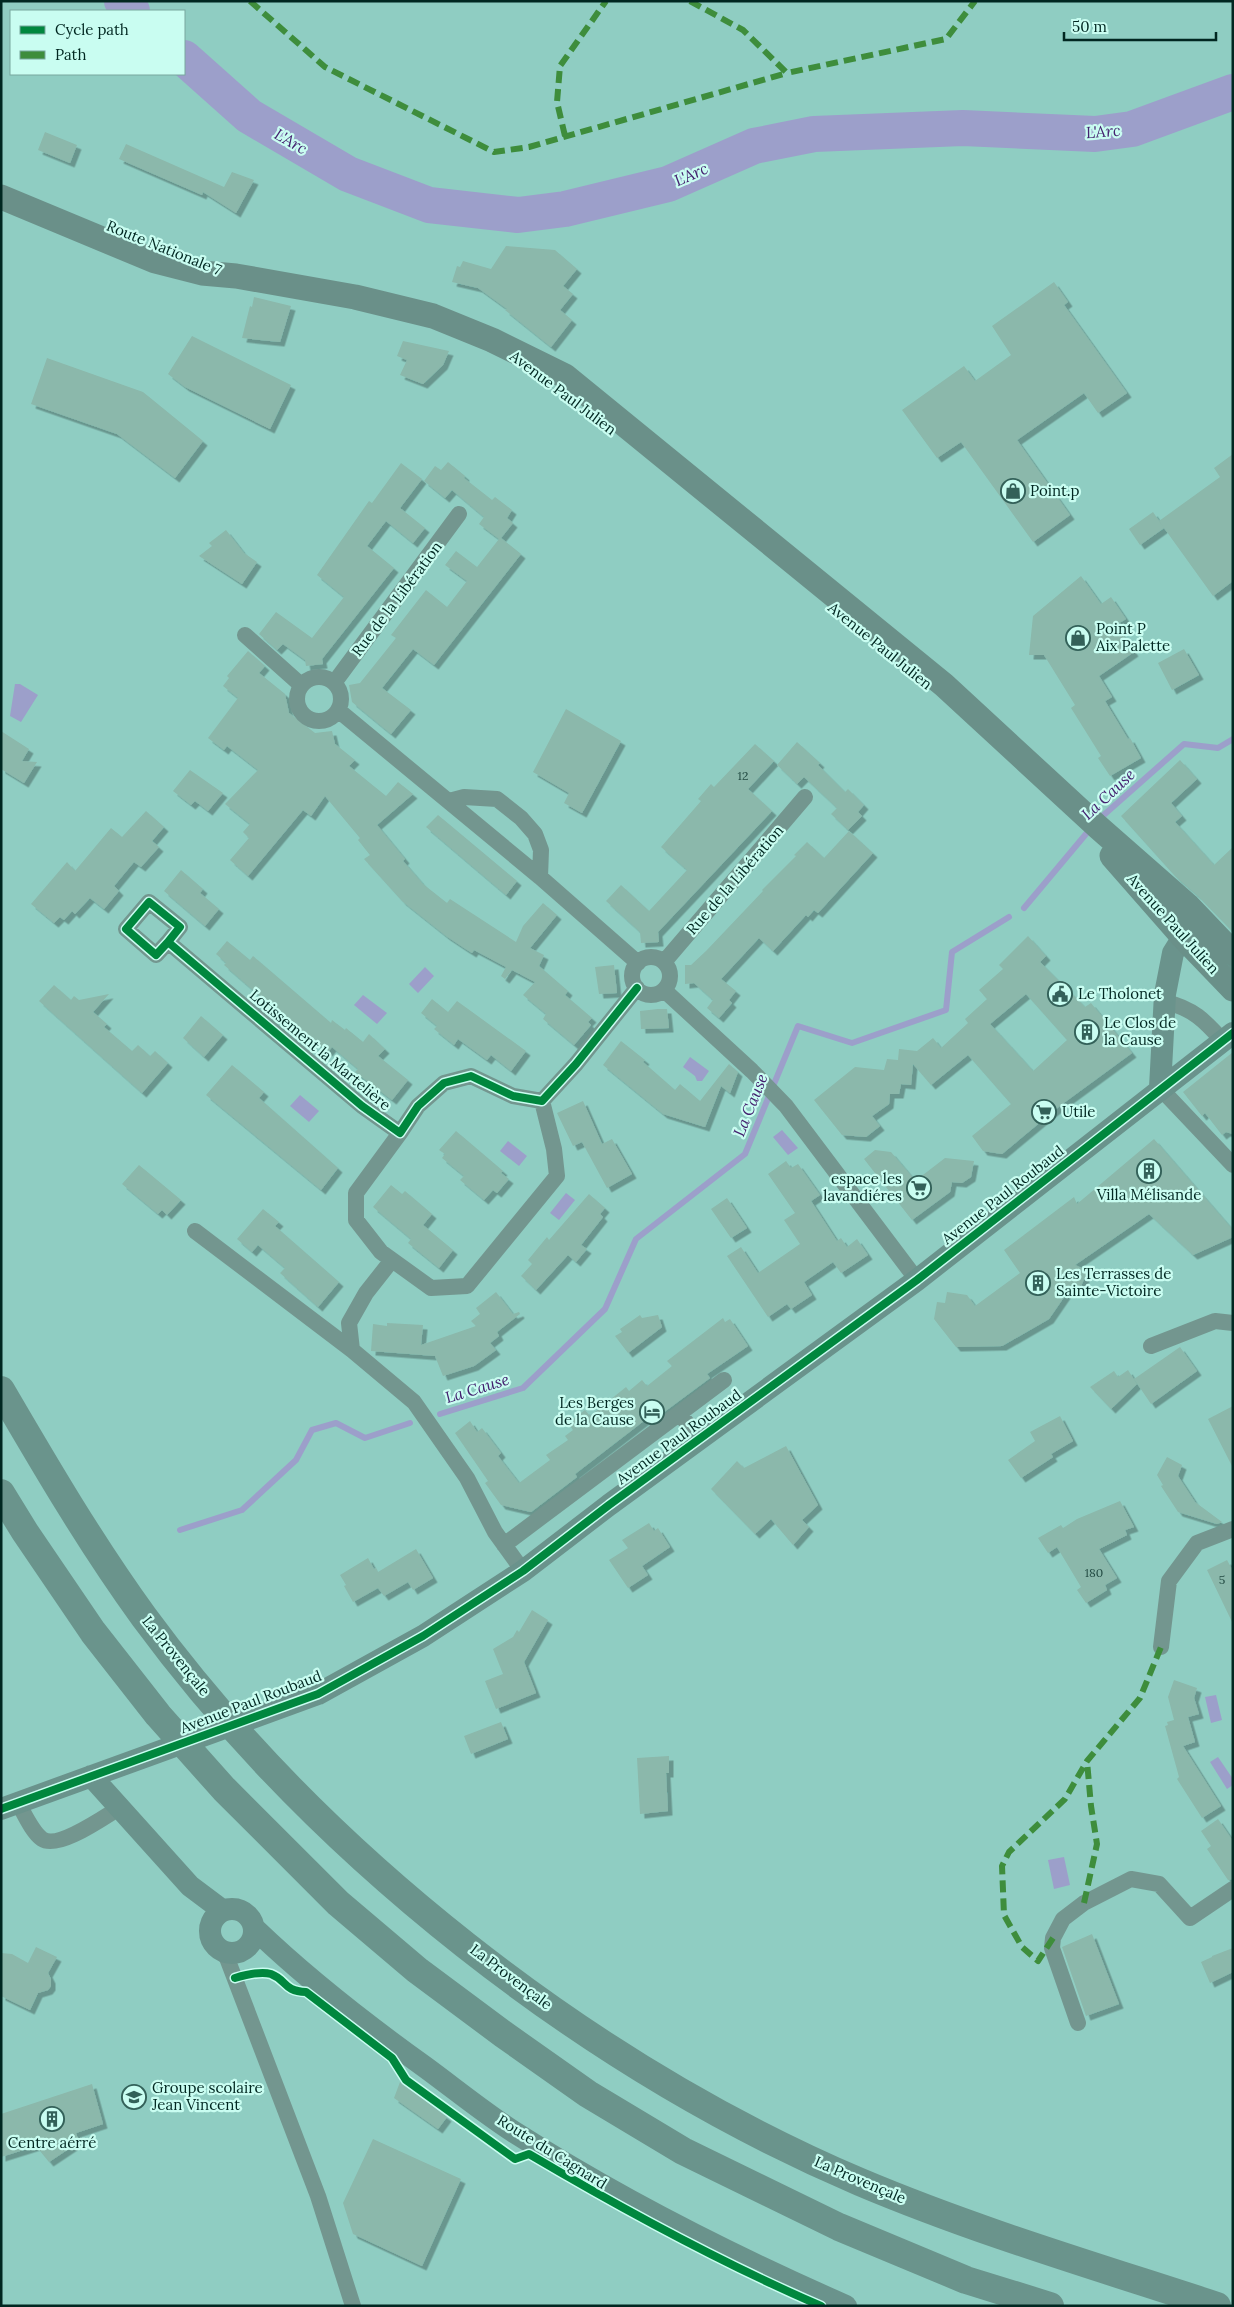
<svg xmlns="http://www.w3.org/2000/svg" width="1234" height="2307" font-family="Lora,serif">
<defs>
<filter id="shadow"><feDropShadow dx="4.5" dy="4.5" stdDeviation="0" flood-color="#0004"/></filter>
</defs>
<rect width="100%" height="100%" fill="#8fcdc2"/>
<path fill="#9c9fca" d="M15 684H20L38 695 21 722 10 716Z
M425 967 434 976 418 993 409 984Z
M363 995 387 1013 377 1024 354 1005Z
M690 1057 709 1071 702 1081H697L695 1076 683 1067Z
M300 1095 319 1111 309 1122 290 1106Z
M782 1130 798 1148 788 1155 773 1137Z
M508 1141 527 1156 519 1166 500 1151Z
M566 1193 575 1200 559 1220 550 1213Z
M1216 1695 1222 1720 1211 1723 1205 1697Z
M1218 1757 1233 1779V1785L1227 1789 1210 1762Z
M1064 1857 1070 1885 1054 1889 1048 1860Z"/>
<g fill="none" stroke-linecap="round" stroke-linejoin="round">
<path stroke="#9c9fca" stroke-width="6" d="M1097 821 1184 744 1218 748 1233 739
M1024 908 1091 828
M440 1414 523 1388 605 1309 636 1239 745 1154 798 1026 852 1043 946 1010 952 952 1009 917
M180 1530 242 1510 296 1460 312 1430 336 1423 365 1438 410 1423"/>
<path stroke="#9c9fca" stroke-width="36" d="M122 1 132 11
M184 58 249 116 348 174 429 205 518 215 565 209 668 184 754 146 814 134 963 128 1095 134 1132 129 1233 92"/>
</g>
<path fill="#8bb8ab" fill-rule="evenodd" filter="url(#shadow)" d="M45 132 77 145 70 163 38 150Z
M126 144 224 187 232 172 254 180 236 213 203 192 202 195 119 159Z
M506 246 555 250 577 269 563 286 573 294 560 310 572 320 551 347 505 310 507 309 478 288 452 282 457 266 460 267 463 261 491 269Z
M1054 282 1068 302 1064 305 1127 393 1098 413 1084 393 1017 440 1070 515 1033 542 961 442 937 458 902 410 964 366 975 381 1011 355 992 326Z
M254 297 291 306 280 342 242 338 250 306 252 307Z
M192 336 291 385 270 429 185 387 168 374Z
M403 341 449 351 443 365 423 384 400 375 407 360 397 356Z
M47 358 143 392 203 441 175 478 117 434 31 404Z
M1233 454V581L1213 596 1159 521 1220 477 1214 468Z
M448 462 465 476 464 478 492 500 495 497 512 510 507 518 513 523 501 538 521 554 434 665 413 649 382 688 411 710 391 734 352 702 349 685 360 683 396 638 391 635 426 590 447 607 467 581 445 565 456 551 477 567 499 539 479 524 484 517 452 490 445 498 424 481 435 466 441 470Z
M401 463 422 479 400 508 425 528 413 543 386 521 367 546 394 568 322 659 323 664 306 666 305 660 283 644 277 650 259 634 276 612 312 638 344 597 317 575 369 501 372 503Z
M1153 512 1164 528 1140 545 1129 529Z
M226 530 244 553 257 562 242 584 199 556 212 546 209 543Z
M1081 576 1101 604 1111 597 1126 619 1116 625 1134 652 1099 676 1112 697 1105 701 1128 739 1130 738 1141 758 1110 776 1098 758 1101 756 1071 708 1075 705 1044 655H1029L1033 616Z
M1184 649 1199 675 1172 690 1158 663Z
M248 651 265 666 259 673 285 694 289 713 315 733 332 731 335 744 355 760 349 766 386 796 398 782 413 794 377 825 405 859 403 861 423 884 447 903 450 899 516 942 523 926 543 903 557 915 530 948 544 955 539 966 568 991 565 995 592 1018 588 1022 591 1025 574 1045 543 1019 546 1014 523 995 535 982 512 970 505 979 501 976 506 967 474 950 472 953 464 948 446 936 402 901 364 859 370 855 358 840 360 838 325 796 311 816 303 810 248 876 230 860 249 838 243 832 250 824 225 804 258 770 227 746 224 750 208 738 238 698 223 686 229 678 227 676Z
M566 709 621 741 582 813 564 803 569 793 533 772Z
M1 731 29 749 22 761 37 762 24 783 1 769Z
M797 742 820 763 818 765 845 792 848 789 864 805 858 812 862 816 848 830 831 814 837 808 804 777 797 784 777 765Z
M755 744 774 761 748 789 772 811 658 932 659 942 641 943 640 932 606 901 621 885 649 911 687 870 661 847 701 801 698 799 711 784 714 787Z
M1180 760 1197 779 1171 803 1182 816 1175 822 1214 865 1233 847V932L1198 896 1175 876 1121 816Z
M190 770 223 793 208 811 195 801 191 805 173 791Z
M146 811 164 827 152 841 159 847 141 867 134 862 114 886 119 891 104 909 90 898 75 914 72 911 64 920 60 917 54 923 31 904 67 862 75 871 111 828 122 837Z
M438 815 517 881 506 895 426 827Z
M849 831 873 853 818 913 814 910 808 917 806 915 773 951 759 938 721 979 736 991 729 1000 732 1003 719 1018 707 1008 713 1000 694 983 685 984V965H691L706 951 763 891 762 890 796 856 794 855 807 842 824 858Z
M181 870 203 889 200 893 219 909 205 926 164 891Z
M1028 936 1046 956 1040 962 1085 1007 1091 1003 1132 1053 1061 1105 1002 1154 983 1151 972 1136 1011 1104 968 1055 931 1085 913 1064 911 1085 901 1084 899 1094H890L889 1104 872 1116 880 1126 866 1137 842 1135 814 1100 855 1067 884 1070 887 1059 898 1060 899 1049 917 1051 933 1038 941 1048 968 1023 965 1019 987 999 979 990 1003 969 999 965ZM1026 994 1067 1040 1033 1071 990 1024Z
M227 941 250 960 253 956 331 1023 332 1020 345 1030 346 1028 363 1042 369 1034 385 1049 378 1056 408 1080 392 1100 355 1072 358 1069 332 1047 328 1052 293 1025 224 965 226 963 216 954Z
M614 965 617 993 599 994 595 967Z
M54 985 71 1000 74 996 79 1000 109 994 93 1012 107 1024 104 1027 132 1051 138 1045 150 1056 155 1051 168 1063 142 1093 39 1001Z
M432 999 448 1012 457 1001 526 1051 511 1071 491 1055 487 1060 458 1039 454 1045 434 1029 437 1026 421 1013Z
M658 1009H667L669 1028 641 1029 640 1011Z
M201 1016 223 1035 204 1057 183 1038Z
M621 1041 645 1060 643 1062 675 1090 680 1084 700 1101 729 1064 738 1072 730 1093 721 1086 705 1127 663 1114 603 1065Z
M1233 1052V1134L1226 1132 1222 1135 1205 1113 1202 1116 1183 1092Z
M232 1065 264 1092 259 1098 338 1168 321 1190 206 1095Z
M583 1101 602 1144 612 1139 632 1174 607 1188 582 1142 573 1146 557 1113Z
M456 1131 503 1171 501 1173 509 1179 497 1193 493 1190 484 1200 460 1180 464 1176 442 1158 445 1154 439 1150Z
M1154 1139 1233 1230V1237L1193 1255 1149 1214 1075 1265 1088 1271 1080 1288 1073 1284 1049 1319 1002 1346 956 1347 934 1319 937 1302 945 1303 947 1292 967 1295 975 1306 1020 1273 1004 1250 1074 1197 1077 1204Z
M875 1150 891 1152 913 1178 917 1175 919 1178 945 1158 974 1161 971 1177 962 1183 952 1182 950 1192 912 1220 864 1159Z
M786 1161 791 1168 798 1164 820 1195 811 1201 837 1241 841 1238 847 1247 857 1239 868 1255 841 1273 833 1262 804 1282 812 1295 791 1309 787 1304 768 1317 727 1256 741 1247 758 1273 800 1244 784 1220 795 1213 768 1174Z
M139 1165 181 1200 167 1215 162 1210 158 1214 122 1184Z
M391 1185 402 1194 405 1191 432 1214 423 1225 453 1250 439 1268 408 1243 411 1239 373 1207Z
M589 1194 605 1208 600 1214 603 1217 581 1245 587 1249 576 1262 568 1255 536 1290 521 1276 532 1264 528 1260 547 1237 549 1240Z
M727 1198 747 1228 731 1238 711 1209Z
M263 1209 279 1222 275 1226 339 1282 318 1307 280 1273 285 1268 258 1245 252 1252 237 1239Z
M496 1292 513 1314 519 1312 520 1314 497 1332 499 1336 490 1343 496 1350 474 1366 443 1376 435 1356 371 1351 373 1324 387 1326V1323L423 1325 421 1345 476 1326 471 1321 480 1314 476 1308Z
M640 1315 642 1318 658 1315 662 1327 628 1353 615 1336 622 1332 620 1329Z
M723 1318 725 1322 730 1319 748 1346 707 1374 710 1378 648 1424 645 1420 575 1474 577 1477 531 1512 501 1505 485 1483 488 1481 455 1433 470 1421 477 1432 482 1428 501 1453 498 1456 519 1483 550 1460 546 1455 568 1440 565 1436 573 1430 568 1423 585 1410 590 1416 626 1387 629 1391 642 1380 647 1386 672 1366 667 1361Z
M1180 1347 1197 1371 1151 1404 1134 1379Z
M1128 1370 1137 1384 1111 1409 1090 1387 1114 1371 1118 1377Z
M1233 1406V1468L1208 1419Z
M1060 1416 1073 1441 1051 1454 1053 1457 1021 1478 1008 1460 1035 1441 1030 1432Z
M786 1446 818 1505 802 1520 809 1527 793 1545 771 1519 755 1534 711 1489 737 1461 744 1468Z
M1167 1457 1182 1465 1178 1476 1195 1502 1222 1522 1217 1524 1178 1512 1161 1486 1163 1485 1157 1475Z
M1120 1501 1134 1527 1125 1530 1127 1535 1099 1549 1117 1578 1105 1585 1107 1590 1086 1603 1077 1590 1081 1587 1057 1547 1048 1553 1038 1538 1061 1525 1063 1528 1077 1519Z
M649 1523 654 1531 658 1528 670 1547 642 1566 648 1575 628 1588 609 1560 628 1548 622 1540Z
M416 1549 433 1578 413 1590 408 1582 384 1596 378 1588 353 1602 344 1586 346 1585 340 1575 368 1558 374 1569 376 1568 378 1572Z
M1227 1560 1233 1571V1624L1207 1570Z
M532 1610 548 1620 524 1662 536 1693 496 1709 485 1681 503 1674 493 1649 513 1637 517 1630 519 1632Z
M1174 1680 1197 1688 1194 1698 1199 1714 1188 1717 1195 1742 1183 1746 1221 1806 1202 1818 1177 1779 1179 1777 1165 1726 1168 1725 1167 1722 1174 1720 1168 1697Z
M501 1722 508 1739 471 1754 464 1736Z
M669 1756V1773H666L668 1811 640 1814 637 1758Z
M1218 1819 1233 1841V1879L1228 1880 1207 1849 1211 1846 1201 1831Z
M1092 1934 1119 2004 1086 2016 1062 1947Z
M36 1947 57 1957 48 1973 51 1979V1986L48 1990 38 1993 30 2010 1 1996V1953L12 1954 28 1963Z
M1233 1948V1972L1210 1983 1201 1962 1212 1957V1956Z
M400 2082 447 2117 438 2129 394 2098Z
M92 2084 103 2124 76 2133 79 2142 49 2162 36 2146 1 2157V2114Z
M373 2139 461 2179 422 2266 353 2234 343 2203Z"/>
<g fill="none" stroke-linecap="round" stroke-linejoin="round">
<path stroke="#73968f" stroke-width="16" d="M245 635 301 685
M297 699a22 22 0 1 1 44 0a22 22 0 1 1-44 0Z
M334 683 459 514
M338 710 540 877 638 963
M449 801 464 797 497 799 521 818 535 834 541 850 540 877
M168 942 156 955 126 929 149 902 180 927 168 942 362 1106 400 1133 418 1106 444 1083 471 1076 513 1096 542 1101 576 1064 637 988
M632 976a19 19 0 1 1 38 0a19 19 0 1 1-38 0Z
M664 962 805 797
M664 990 752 1071 786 1106 917 1280
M1165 1002C1193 1008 1205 1021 1223 1041
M1160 1088 1233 1165
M400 1133 356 1193V1220L381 1252 431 1288 467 1286 557 1176 554 1149 542 1101
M195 1231 352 1350 414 1402 467 1478 495 1532 523 1571
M1151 1346 1215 1321 1233 1323
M352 1350 349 1323 366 1293 392 1260
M680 1414 699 1439
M504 1545 724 1380
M1161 1647 1169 1581 1197 1543 1233 1529
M18 1803C24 1813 32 1832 42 1839 58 1850 104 1817 119 1808
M225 1953 318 2196 353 2306
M1078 2023 1052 1948 1053 1938 1063 1919 1084 1903 1131 1879 1159 1884 1190 1918 1233 1889"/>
<path stroke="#6a938c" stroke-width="22" d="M1160 1088 1165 994 1173 953 1183 937C1204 932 1219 957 1233 971
M91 1776 190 1886 222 1910
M1 1809 318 1694 423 1636 523 1571 609 1505 917 1280 1233 1033
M210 1931a22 22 0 1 1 44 0a22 22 0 1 1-44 0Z
M255 1929C308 1980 365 2024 425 2067 455 2089 483 2112 514 2132 619 2199 732 2256 846 2306"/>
<path stroke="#6a9089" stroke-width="25" d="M1 197 155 261 202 273 236 276 355 297 433 316 492 340 565 376 944 685 1098 827 1188 906 1233 953
M1112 856 1183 937 1233 989"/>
<path stroke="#6a948c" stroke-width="28" d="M1 1390C46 1467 91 1544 144 1617 319 1855 588 2066 860 2182 976 2231 1098 2267 1217 2306
M1 1493 25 1532 93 1632 158 1715 224 1789 338 1903 417 1970 503 2034 588 2094 683 2151 839 2227 966 2280 1050 2306"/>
<path stroke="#3e8d3c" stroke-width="6" stroke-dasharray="12 6" stroke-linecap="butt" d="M250 1 325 67 494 152 529 147 787 73
M690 1 743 30 787 73 946 39 975 1
M565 136 557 102 560 66 606 1
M1084 1903 1097 1844 1091 1806 1087 1761
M1053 1938 1038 1961 1022 1947 1004 1915 1002 1866 1009 1852 1065 1799 1087 1761 1140 1698 1161 1647"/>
<defs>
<path id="cycleway" d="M168 942 156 955 126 929 149 902 180 927 168 942 362 1106 400 1133 418 1106 444 1083 471 1076 513 1096 542 1101 576 1064 637 988
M1 1809 318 1694 423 1636 523 1571 609 1505 917 1280 1233 1033
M235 1978C245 1975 261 1971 271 1974 287 1980 283 1991 306 1992L392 2058 406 2080 515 2159 529 2154C624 2210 719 2262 821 2306"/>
</defs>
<use href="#cycleway" stroke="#c9fdf1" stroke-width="11"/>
<use href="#cycleway" stroke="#00873e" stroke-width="8"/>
</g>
<defs>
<symbol id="shop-ring" viewBox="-11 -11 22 22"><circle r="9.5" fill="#c9fdf1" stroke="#336159" stroke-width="1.5"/><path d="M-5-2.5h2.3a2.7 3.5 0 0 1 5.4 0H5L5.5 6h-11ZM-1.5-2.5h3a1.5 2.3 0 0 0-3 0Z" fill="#336159"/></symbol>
<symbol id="civic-ring" viewBox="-11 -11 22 22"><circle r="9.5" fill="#c9fdf1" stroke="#336159" stroke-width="1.5"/><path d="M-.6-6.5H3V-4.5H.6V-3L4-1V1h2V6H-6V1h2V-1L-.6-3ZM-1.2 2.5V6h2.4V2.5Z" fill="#336159"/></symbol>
<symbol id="building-ring" viewBox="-11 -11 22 22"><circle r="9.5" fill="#c9fdf1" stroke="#336159" stroke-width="1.5"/><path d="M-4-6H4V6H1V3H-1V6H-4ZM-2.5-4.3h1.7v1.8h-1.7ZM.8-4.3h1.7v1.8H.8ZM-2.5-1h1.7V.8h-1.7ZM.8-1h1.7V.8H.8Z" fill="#336159"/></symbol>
<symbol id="supermarket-ring" viewBox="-11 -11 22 22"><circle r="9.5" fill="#c9fdf1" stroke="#336159" stroke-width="1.5"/><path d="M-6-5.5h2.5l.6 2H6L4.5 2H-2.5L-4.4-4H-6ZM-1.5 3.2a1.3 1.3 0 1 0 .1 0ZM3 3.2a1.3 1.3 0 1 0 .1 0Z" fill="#336159"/></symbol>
<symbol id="hotel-ring" viewBox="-11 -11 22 22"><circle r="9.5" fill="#c9fdf1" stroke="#336159" stroke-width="1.5"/><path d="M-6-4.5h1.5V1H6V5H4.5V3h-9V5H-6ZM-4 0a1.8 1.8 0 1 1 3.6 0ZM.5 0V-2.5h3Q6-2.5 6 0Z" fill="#336159"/></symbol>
<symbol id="school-ring" viewBox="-11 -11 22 22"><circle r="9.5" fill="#c9fdf1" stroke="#336159" stroke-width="1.5"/><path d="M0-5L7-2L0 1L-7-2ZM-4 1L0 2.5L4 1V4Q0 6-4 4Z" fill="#336159"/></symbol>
</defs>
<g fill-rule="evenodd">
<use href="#shop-ring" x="999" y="477" width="28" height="28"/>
<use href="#shop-ring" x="1064" y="624" width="28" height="28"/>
<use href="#civic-ring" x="1046" y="980" width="28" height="28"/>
<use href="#building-ring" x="1073" y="1018" width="28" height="28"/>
<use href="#supermarket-ring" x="1030" y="1098" width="28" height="28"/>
<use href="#building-ring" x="1135" y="1157" width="28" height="28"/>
<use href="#supermarket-ring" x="905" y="1174" width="28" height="28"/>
<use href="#building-ring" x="1024" y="1269" width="28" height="28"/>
<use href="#hotel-ring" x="638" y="1398" width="28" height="28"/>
<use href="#school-ring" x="120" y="2083" width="28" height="28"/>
<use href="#building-ring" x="38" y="2105" width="28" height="28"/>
</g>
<g text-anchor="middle" stroke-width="4.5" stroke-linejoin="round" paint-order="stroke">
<g font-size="12" fill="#244c44">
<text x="743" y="780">12</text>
<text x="1094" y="1577">180</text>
<text x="1222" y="1584">5</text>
</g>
<g font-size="15" fill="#012721" stroke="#c9fdf1">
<text transform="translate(164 248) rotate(22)" y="5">Route Nationale 7</text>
<text transform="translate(563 393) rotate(37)" y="5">Avenue Paul Julien</text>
<text transform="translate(397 599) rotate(-53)" y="5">Rue de la Libération</text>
<text transform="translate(880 646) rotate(39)" y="5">Avenue Paul Julien</text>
<text transform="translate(735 880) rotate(-49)" y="5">Rue de la Libération</text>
<text transform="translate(1173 924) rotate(48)" y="5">Avenue Paul Julien</text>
<text transform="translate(320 1050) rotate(40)" y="5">Lotissement la Martelière</text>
<text transform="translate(1003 1195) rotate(-38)" y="5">Avenue Paul Roubaud</text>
<text transform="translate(679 1437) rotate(-36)" y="5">Avenue Paul Roubaud</text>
<text transform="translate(176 1656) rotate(51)" y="5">La Provençale</text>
<text transform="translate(251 1702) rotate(-21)" y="5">Avenue Paul Roubaud</text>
<text transform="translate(511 1977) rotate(37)" y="5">La Provençale</text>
<text transform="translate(552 2152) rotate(32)" y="5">Route du Cagnard</text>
<text transform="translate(860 2180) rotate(23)" y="5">La Provençale</text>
</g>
<g font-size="15" fill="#012721" stroke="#c9fdf1" text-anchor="start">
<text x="1030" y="496">Point.p</text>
<text x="1096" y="634">Point P<tspan x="1096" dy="17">Aix Palette</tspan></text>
<text x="1078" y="999">Le Tholonet</text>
<text x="1104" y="1028">Le Clos de<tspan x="1104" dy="17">la Cause</tspan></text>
<text x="1062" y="1117">Utile</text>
<text x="902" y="1184" text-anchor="end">espace les<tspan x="902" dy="17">lavandiéres</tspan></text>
<text x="1149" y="1200" text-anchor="middle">Villa Mélisande</text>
<text x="1056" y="1279">Les Terrasses de<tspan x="1056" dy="17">Sainte-Victoire</tspan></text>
<text x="634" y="1408" text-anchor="end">Les Berges<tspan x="634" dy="17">de la Cause</tspan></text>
<text x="152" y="2093">Groupe scolaire<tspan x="152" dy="17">Jean Vincent</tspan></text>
<text x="52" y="2148" text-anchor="middle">Centre aérré</text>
</g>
<g font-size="16" font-style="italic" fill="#44216f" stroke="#c9fdf1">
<text transform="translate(1103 131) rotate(-4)" y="6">L'Arc</text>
<text transform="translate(291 141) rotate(30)" y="6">L'Arc</text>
<text transform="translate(691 174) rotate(-24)" y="6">L'Arc</text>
<text transform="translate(1108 794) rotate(-43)" y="6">La Cause</text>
<text transform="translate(750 1105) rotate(-68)" y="6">La Cause</text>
<text transform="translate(477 1388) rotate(-17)" y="6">La Cause</text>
</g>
</g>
<rect width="1234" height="2307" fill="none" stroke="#012721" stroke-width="5"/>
<rect x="10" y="10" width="175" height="65" fill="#c9fdf1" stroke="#79a79e"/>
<rect x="20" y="26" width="25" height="8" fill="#00873e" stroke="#79a79e"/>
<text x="55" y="35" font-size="15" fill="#012721">Cycle path</text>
<rect x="20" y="51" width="25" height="8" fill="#3e8d3c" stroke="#79a79e"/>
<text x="55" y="60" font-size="15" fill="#012721">Path</text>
<path d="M1064 32v8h152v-8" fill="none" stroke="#012721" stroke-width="2.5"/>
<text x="1072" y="32" font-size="15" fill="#012721" stroke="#c9fdf1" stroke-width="4" paint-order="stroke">50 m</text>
</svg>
